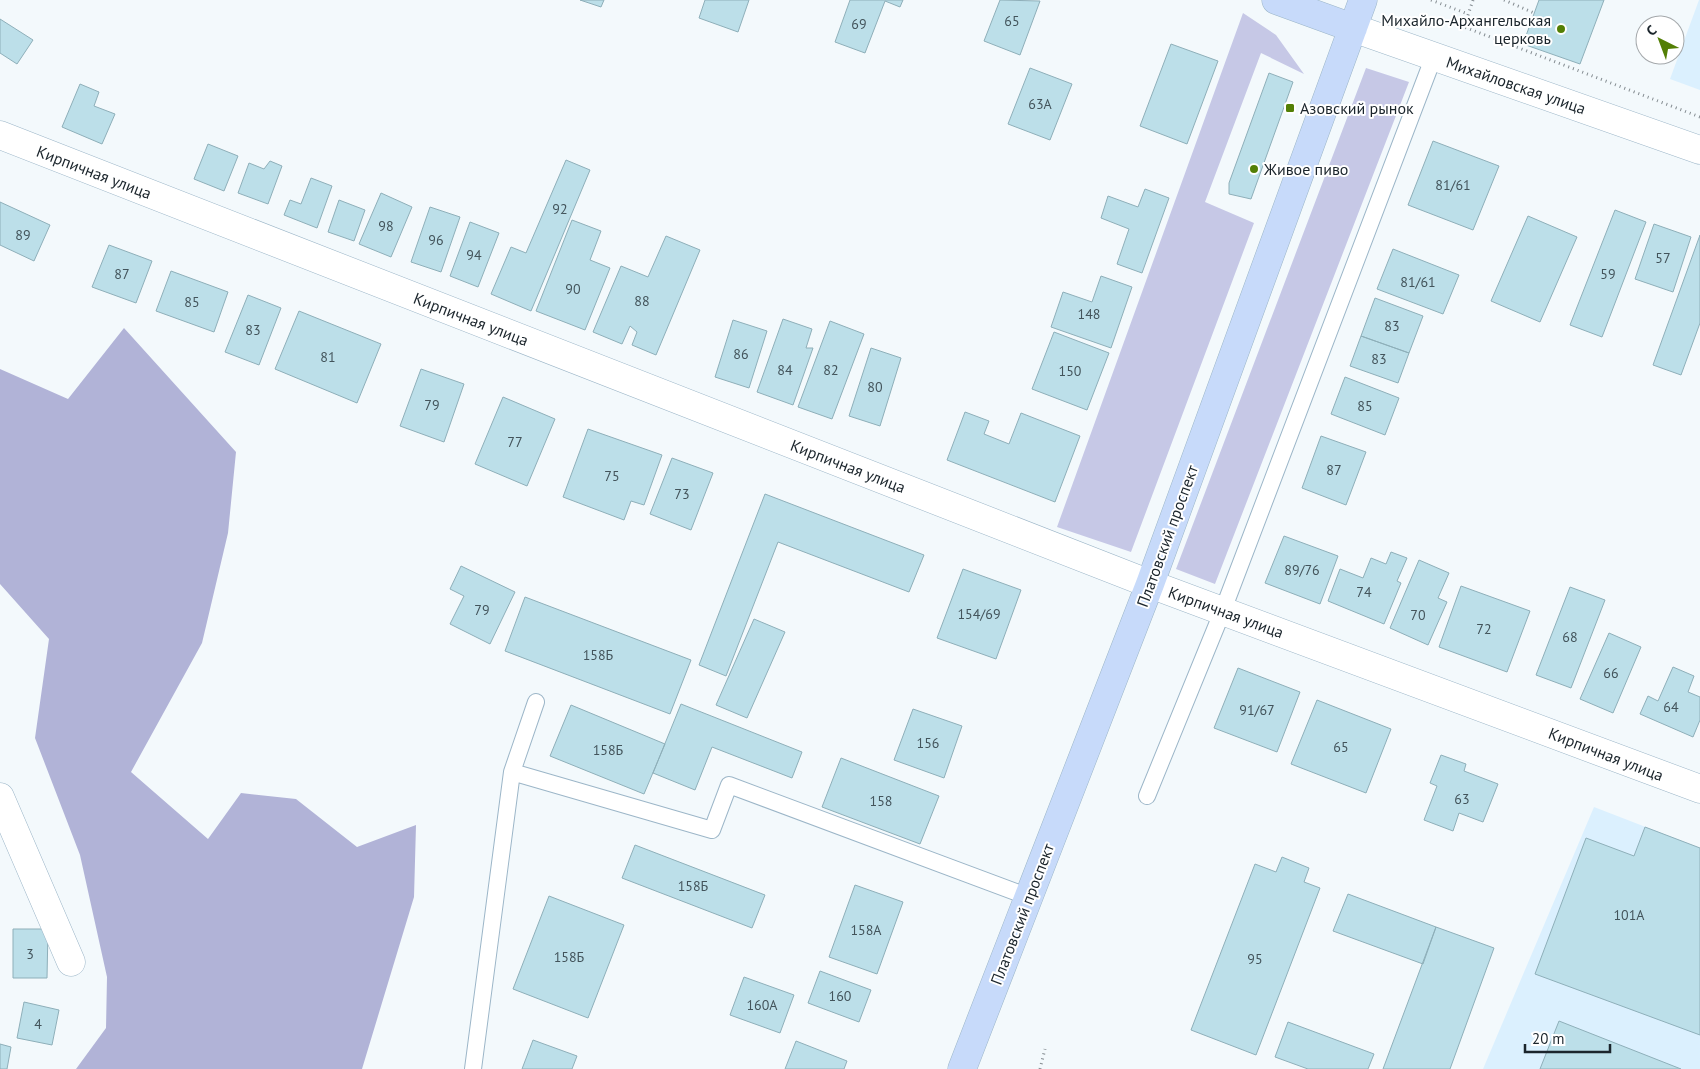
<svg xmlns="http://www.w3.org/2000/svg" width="1700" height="1069" font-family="'PT Sans',sans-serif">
<rect width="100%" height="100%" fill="#f3f9fc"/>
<path fill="#dbf0fe" d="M1699 0H1700V90L1670 79Z
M1594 807 1700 848V1069H1483Z"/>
<path fill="#c6c8e6" d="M1243 13 1276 35 1304 74 1261 53 1205 202 1254 223 1131 552 1057 527Z
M1366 68 1409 82 1215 584 1176 569Z"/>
<path fill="#b1b3d7" d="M124 328 236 452 228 533 202 643 131 772 208 839 241 793 296 799 357 847 416 825 414 897 362 1069H76L106 1028 107 977 80 855 35 738 49 639 0 584V369L68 399Z"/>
<path fill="#bcdfe9" stroke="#8eafb9" d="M580 0H604L601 7Z
M705 0H749L738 32 699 18Z
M850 0H903L900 7 885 1 865 53 835 42Z
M1000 0 1040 1 1020 55 984 41Z
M1539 0H1604L1580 64 1523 44Z
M0 19 33 40 17 64 0 53Z
M1171 44 1218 61 1187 144 1140 126Z
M1030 68 1072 84 1050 140 1008 124Z
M1269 73 1293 82 1251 199 1229 194V183Z
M80 84 99 92 94 106 115 114 102 144 62 127Z
M1433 141 1499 166 1473 230 1408 205Z
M208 144 238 156 224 191 194 179Z
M566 160 590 170 531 311 491 294 511 247 526 253Z
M270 161 282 166 268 204 238 193 249 163 264 169Z
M311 178 332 186 317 228 284 215 290 200 301 204Z
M1145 189 1169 198 1142 273 1117 264 1129 229 1101 218 1108 196 1138 207Z
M381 193 412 207 391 257 359 244Z
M339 200 365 210 354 241 328 232Z
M0 202 50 225 34 261 0 245Z
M430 207 460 217 441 272 411 262Z
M1615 210 1646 222 1602 337 1570 325Z
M1528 216 1577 237 1540 322 1491 301Z
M572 220 601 231 590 260 610 268 585 330 536 311Z
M470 222 499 233 478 287 450 276Z
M1654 224 1691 237 1673 292 1635 279Z
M1700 235V323L1681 375 1653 365Z
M666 236 700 250 656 355 632 345 637 332 630 326 622 344 593 332 621 266 648 277Z
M109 245 152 261 136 303 92 287Z
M1393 249 1459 275 1443 314 1377 289Z
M171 271 228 292 214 332 156 311Z
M1101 276 1132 287 1111 348 1051 327 1063 292 1092 302Z
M248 295 281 308 259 365 225 352Z
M1375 298 1423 316 1409 353 1361 336Z
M299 311 381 344 357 403 275 369Z
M783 319 812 329 806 348H813L793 405 757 392Z
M733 320 767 331 749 388 715 377Z
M830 321 864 334 832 419 798 407Z
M1054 332 1109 353 1087 410 1032 389Z
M1361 336 1409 353 1398 383 1350 366Z
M871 348 901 358 880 426 849 416Z
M421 369 464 384 444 442 400 426Z
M1345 377 1399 398 1385 435 1331 414Z
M503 397 555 419 527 486 475 464Z
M965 412 989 421 984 434 1009 444 1021 413 1080 436 1055 502 947 460Z
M588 429 662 455 644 505 631 501 624 520 563 497Z
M1321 436 1366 452 1346 505 1302 488Z
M672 458 713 473 691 530 650 514Z
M765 494 924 555 909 592 778 542 726 676 699 665Z
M1284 536 1338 556 1320 604 1265 583Z
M1391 552 1407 558 1397 581 1401 583 1384 624 1328 601 1340 569 1363 578 1371 558 1386 564Z
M1419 560 1449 573 1438 598 1447 602 1428 645 1390 628Z
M461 566 515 592 490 644 450 624 464 596 450 589Z
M963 569 1021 590 996 659 937 638Z
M1461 586 1530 611 1507 672 1439 647Z
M1570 587 1605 600 1571 688 1536 675Z
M525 597 691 660 670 714 505 651Z
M754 619 785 632 747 718 716 705Z
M1609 633 1641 647 1613 713 1580 699Z
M1673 667 1694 676 1688 692 1700 697V720L1693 737 1640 714 1648 696 1658 701Z
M1238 668 1300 692 1277 752 1214 728Z
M1317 700 1391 729 1366 793 1291 764Z
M681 704 802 752 792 778 712 747 695 790 653 773Z
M571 705 665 744 644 794 550 756Z
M913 709 962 726 944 778 894 760Z
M1441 755 1466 764 1464 771 1498 784 1483 822 1459 813 1453 831 1424 820 1437 786 1430 783Z
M841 758 939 796 920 844 822 807Z
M1645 827 1700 848V1035L1535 974 1586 838 1634 856Z
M635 845 765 895 752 928 622 878Z
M1282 857 1309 868 1304 882 1320 888 1256 1055 1191 1030 1255 864 1276 872Z
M855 885 903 902 877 974 829 957Z
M1348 894 1436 927 1423 964 1333 931Z
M549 896 624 925 588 1018 513 989Z
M1436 927 1494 948 1450 1069H1383Z
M13 929H48L47 978H13Z
M820 971 871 990 859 1022 808 1003Z
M744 977 794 995 780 1033 730 1015Z
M24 1002 59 1010 52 1045 17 1038Z
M1559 1021 1681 1069H1540Z
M1288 1022 1374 1054 1368 1069H1308L1275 1057Z
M533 1040 577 1056 572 1069H522Z
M796 1041 847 1061 844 1069H785Z
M0 1044 11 1047 7 1069H0Z"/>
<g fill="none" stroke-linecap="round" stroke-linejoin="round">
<defs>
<path id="service" d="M512 772 536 702
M1147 796 1223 610 1434 56
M473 1069 512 772 712 830 729 785 1029 897"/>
<path id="minor" d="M0 135 1150 584 1700 789
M0 797 71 962"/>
<path id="tertiary" d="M1353 28 1700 150"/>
<path id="secondary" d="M1276 0 1353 28
M962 1069 1150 584 1363 0"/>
</defs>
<use href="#service" stroke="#9cb6c8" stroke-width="18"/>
<use href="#minor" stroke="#9cb6c8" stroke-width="29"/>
<use href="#tertiary" stroke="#9cb6c8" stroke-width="29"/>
<use href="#secondary" stroke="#9cb6c8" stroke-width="29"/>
<path stroke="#848c91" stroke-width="3" stroke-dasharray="1 4" stroke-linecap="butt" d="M1431 0 1468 14
M1473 0 1464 27 1700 117
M1504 0 1534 13
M1040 1069 1045 1049"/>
<use href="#service" stroke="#fff" stroke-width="16"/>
<use href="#minor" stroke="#fff" stroke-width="28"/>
<use href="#tertiary" stroke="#fff" stroke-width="28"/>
<use href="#secondary" stroke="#c7dafa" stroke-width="28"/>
</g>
<g fill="#537f05" stroke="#fff" stroke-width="2">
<circle cx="1561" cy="29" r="5"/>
<rect x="1285" y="103" width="10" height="10" rx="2.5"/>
<circle cx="1254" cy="169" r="5"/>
</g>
<g text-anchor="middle" stroke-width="4" stroke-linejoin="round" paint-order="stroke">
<g font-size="14" fill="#43545b">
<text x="1012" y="26">65</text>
<text x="859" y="29">69</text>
<text x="1040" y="109">63А</text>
<text x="1453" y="190">81/61</text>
<text x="560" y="214">92</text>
<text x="386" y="231">98</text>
<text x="23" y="240">89</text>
<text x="436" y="245">96</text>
<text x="474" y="260">94</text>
<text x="1663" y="263">57</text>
<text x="122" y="279">87</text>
<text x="1608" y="279">59</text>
<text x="1418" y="287">81/61</text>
<text x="573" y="294">90</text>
<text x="642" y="306">88</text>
<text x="192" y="307">85</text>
<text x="1089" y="319">148</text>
<text x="1392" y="331">83</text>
<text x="253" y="335">83</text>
<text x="741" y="359">86</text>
<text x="328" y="362">81</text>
<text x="1379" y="364">83</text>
<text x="785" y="375">84</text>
<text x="831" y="375">82</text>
<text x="1070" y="376">150</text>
<text x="875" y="392">80</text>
<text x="432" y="410">79</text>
<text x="1365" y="411">85</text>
<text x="515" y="447">77</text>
<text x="1334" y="475">87</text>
<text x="612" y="481">75</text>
<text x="682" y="499">73</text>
<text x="1302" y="575">89/76</text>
<text x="1364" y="597">74</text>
<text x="482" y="615">79</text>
<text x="979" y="619">154/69</text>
<text x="1418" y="620">70</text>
<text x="1484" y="634">72</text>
<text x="1570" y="642">68</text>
<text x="598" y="660">158Б</text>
<text x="1611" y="678">66</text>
<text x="1671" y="712">64</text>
<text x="1257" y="715">91/67</text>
<text x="928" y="748">156</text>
<text x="1341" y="752">65</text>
<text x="608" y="755">158Б</text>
<text x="1462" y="804">63</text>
<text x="881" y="806">158</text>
<text x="693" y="891">158Б</text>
<text x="1629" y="920">101А</text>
<text x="866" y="935">158А</text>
<text x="30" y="959">3</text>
<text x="569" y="962">158Б</text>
<text x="1255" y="964">95</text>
<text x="840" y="1001">160</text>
<text x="762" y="1010">160А</text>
<text x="38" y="1029">4</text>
</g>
<g font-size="16" fill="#1b252c" stroke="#fff" text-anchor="start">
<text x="1551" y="26" text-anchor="end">Михайло-Архангельская<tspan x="1551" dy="18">церковь</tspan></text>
<text x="1300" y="114">Азовский рынок</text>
<text x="1264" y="175">Живое пиво</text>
</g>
<g font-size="16" fill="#1b252c" stroke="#fff">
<text transform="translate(1516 85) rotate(19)" y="6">Михайловская улица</text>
<text transform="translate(94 172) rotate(21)" y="6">Кирпичная улица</text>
<text transform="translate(471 319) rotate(21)" y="6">Кирпичная улица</text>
<text transform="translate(848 466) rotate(21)" y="6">Кирпичная улица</text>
<text transform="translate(1167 536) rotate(-70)" y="6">Платовский проспект</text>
<text transform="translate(1226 612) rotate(20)" y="6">Кирпичная улица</text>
<text transform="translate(1606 754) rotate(21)" y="6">Кирпичная улица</text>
<text transform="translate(1022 914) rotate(-69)" y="6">Платовский проспект</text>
</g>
</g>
<g transform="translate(1660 40) rotate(318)"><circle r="24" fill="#ffffff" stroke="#a4a8ab"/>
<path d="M0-4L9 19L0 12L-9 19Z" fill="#537f05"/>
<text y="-8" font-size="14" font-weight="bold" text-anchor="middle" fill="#1b252c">С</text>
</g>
<path d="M1525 1044v8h85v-8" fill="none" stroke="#1b252c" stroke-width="2.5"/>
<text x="1532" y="1044" font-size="15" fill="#1b252c" stroke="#ffffff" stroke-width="4" paint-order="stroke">20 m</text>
</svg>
